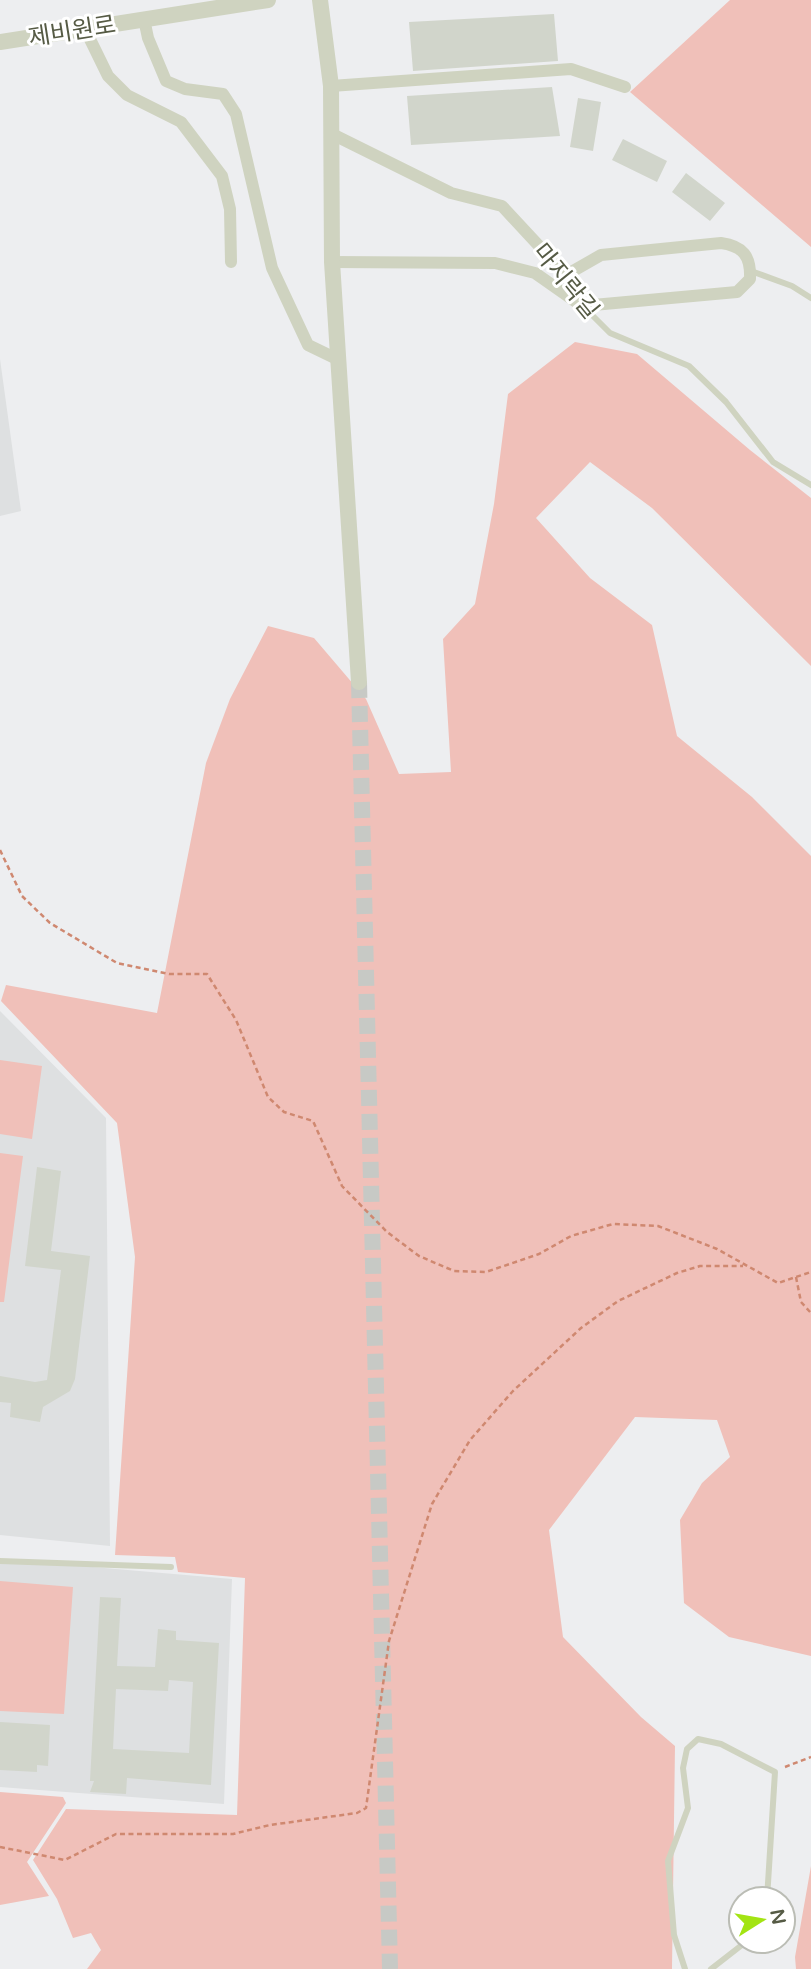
<svg xmlns="http://www.w3.org/2000/svg" width="811" height="1969" font-family="'Varela Round','Noto Sans KR',sans-serif">
<rect width="100%" height="100%" fill="#edeef0"/>
<path fill="#dee0e1" d="M0 359 21 511 0 516Z
M0 1011 106 1118 110 1546 0 1535Z
M0 1559 232 1579 224 1804 0 1787Z"/>
<path fill="#f0c0b9" d="M730 0H811V247L630 92Z
M575 342 637 354 750 450 811 498V666L652 508 590 462 536 518 590 578 652 625 677 736 752 797 811 856V1656L729 1637 684 1603 680 1520 702 1483 730 1457 717 1420 635 1417 549 1530 563 1637 641 1717 675 1746 672 1969H87L101 1950 91 1933 73 1938 57 1899 33 1860 66 1809 237 1815 245 1578 178 1572 175 1557 115 1555 135 1257 117 1123 1 1001 6 985 157 1013 206 763 230 699 268 626 314 638 366 699 399 774 451 772 443 639 475 604 494 504 508 394Z
M0 1060 42 1066 32 1139 0 1134Z
M0 1153 23 1156 4 1302H0Z
M0 1581 73 1587 64 1714 0 1711Z
M0 1792 63 1797 66 1803 27 1862 49 1896 0 1905Z
M811 1866V1969H796L795 1957Z"/>
<path fill="#d1d5cb" fill-rule="evenodd" d="M554 14 558 61 413 71 409 22Z
M552 87 560 136 411 145 407 96Z
M578 98 601 102 593 151 570 147Z
M623 139 667 161 657 182 612 160Z
M686 173 725 203 710 221 672 192Z
M37 1167 61 1171 51 1251 90 1256 75 1379 70 1391 43 1407 40 1422 10 1417 11 1403 0 1402V1376L35 1382 47 1380 61 1270 25 1266Z
M100 1597 121 1598 117 1666 155 1667 158 1629 176 1631V1640L219 1643 211 1785 127 1778 126 1794 90 1792 94 1781H90ZM169 1680 193 1682 189 1753 113 1749 116 1689 168 1691Z
M0 1722 50 1725 48 1766 37 1765V1772L0 1770Z"/>
<g fill="none" stroke-linecap="round" stroke-linejoin="round">
<path stroke="#c7c9c5" stroke-width="16" stroke-dasharray="16 8" stroke-linecap="butt" d="M359 682 390 1969"/>
<path stroke="#cf8870" stroke-width="2.5" stroke-dasharray="5 3.5" stroke-linecap="butt" d="M0 850 22 896 50 923 117 963 169 974H207L236 1020 268 1097 284 1112 313 1121 342 1186 387 1232 419 1256 454 1271 486 1272 539 1254 571 1236 613 1224 658 1226 717 1249 778 1283 811 1272
M796 1277 801 1302 811 1313
M785 1767 811 1757
M0 1847 65 1860 116 1834H233L270 1825 357 1813 366 1808 389 1641 432 1504 470 1440 513 1391 581 1328 618 1301 677 1273 700 1266H743"/>
<path stroke="#cfd3c0" stroke-width="6" d="M751 271 792 286 811 298
M584 307 610 333 689 366 726 402 773 462 811 485
M0 1561 171 1567
M685 1969 674 1935 668 1861 688 1808 683 1768 687 1749 698 1739 721 1744 775 1772 767 1899
M711 1969 747 1941"/>
<path stroke="#cfd3c0" stroke-width="12" d="M144 19 148 38 166 81 185 89 223 94 236 114 272 268 308 345 339 360
M85 29 108 76 127 95 181 122 222 176 230 209 231 262
M331 86 571 69 625 87
M332 134 451 193 502 206 566 275 581 303
M332 262 495 263 535 273 582 306 737 292 750 279C751 256 743 246 721 243L601 255 566 275"/>
<path stroke="#cfd3c0" stroke-width="16" d="M320 0 331 86 332 262 359 682
M0 42 268 0"/>
</g>
<g text-anchor="middle" stroke-width="6" stroke-linejoin="round" paint-order="stroke">
<g font-size="24" fill="#565b45" stroke="#fff">
<text transform="translate(72 31) rotate(-9)" y="8">제비원로</text>
<text transform="translate(566 281) rotate(51)" y="8">마지락길</text>
</g>
</g>
<g transform="translate(762 1920) rotate(79)"><circle r="33" fill="#ffffff" stroke="#bbbdb5" stroke-width="2"/>
<path d="M0-5L12 26L0 18L-12 26Z" fill="#a3e413"/>
<text y="-10" font-size="19" font-weight="bold" text-anchor="middle" fill="#565b45">N</text>
</g>
</svg>
